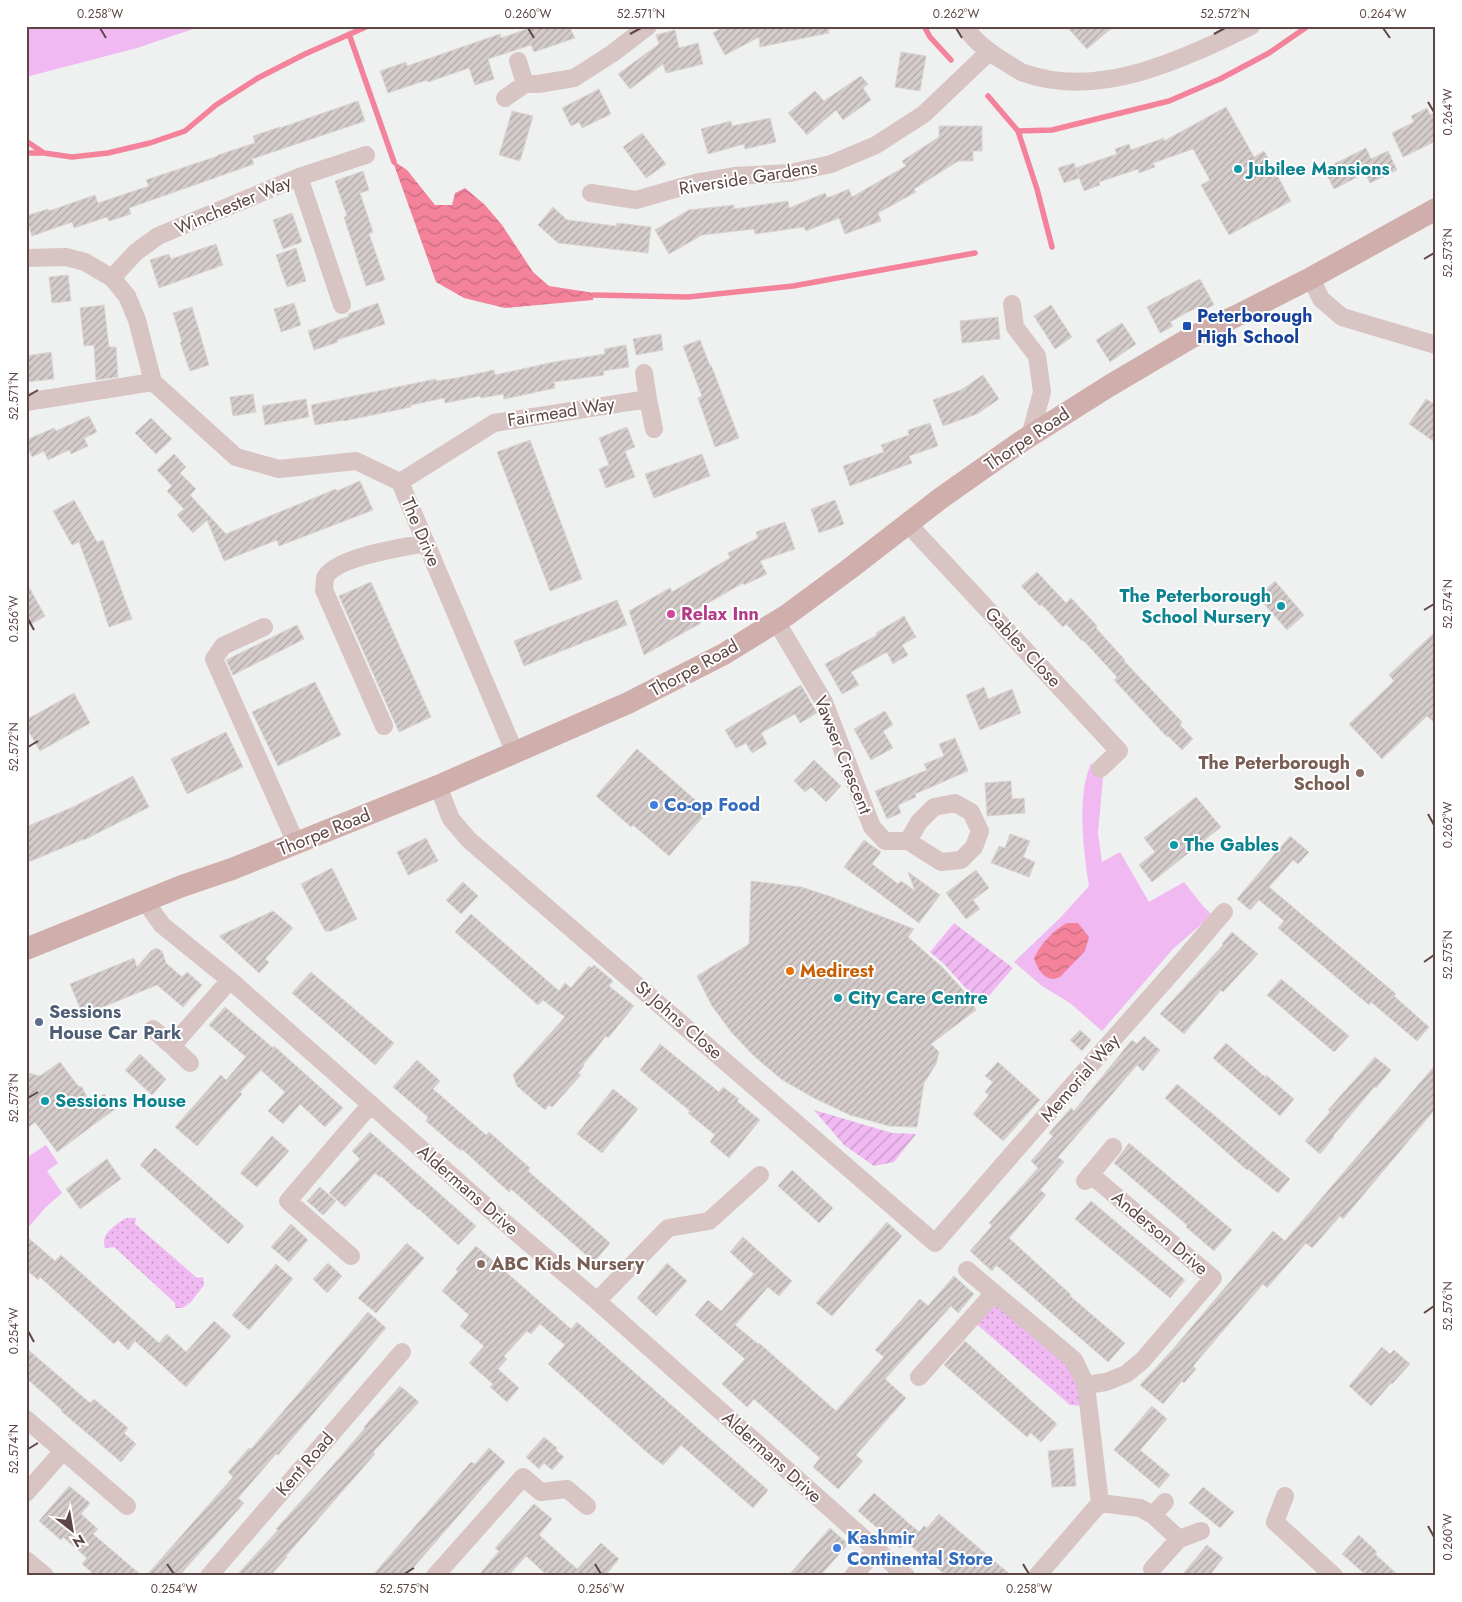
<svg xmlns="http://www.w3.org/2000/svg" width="1462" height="1602" font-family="Jost,sans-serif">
<defs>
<pattern id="grass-dots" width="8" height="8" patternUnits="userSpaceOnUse" patternTransform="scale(1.25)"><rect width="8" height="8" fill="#f0b9f2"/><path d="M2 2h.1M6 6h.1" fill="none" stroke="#c698c6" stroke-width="1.8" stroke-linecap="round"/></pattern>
<pattern id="garden-furrows" width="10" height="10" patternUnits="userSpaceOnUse" patternTransform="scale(1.25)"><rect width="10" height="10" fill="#f0b9f2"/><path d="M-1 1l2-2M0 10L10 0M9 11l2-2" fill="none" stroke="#c698c6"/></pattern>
<pattern id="water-waves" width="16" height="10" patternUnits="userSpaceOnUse" patternTransform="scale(1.25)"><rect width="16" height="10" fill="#f3829a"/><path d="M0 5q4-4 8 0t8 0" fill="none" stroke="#c86c7f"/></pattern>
<pattern id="building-hatch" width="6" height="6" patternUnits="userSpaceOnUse" patternTransform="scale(1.25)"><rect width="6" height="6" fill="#d3ccca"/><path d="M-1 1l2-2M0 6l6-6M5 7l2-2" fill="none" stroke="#aea7a6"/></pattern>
</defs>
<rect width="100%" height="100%" fill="#eef1f0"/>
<path fill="url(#grass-dots)" d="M126 1218H136L135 1224 197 1278 203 1277 204 1285 191 1302 183 1308H175V1303L114 1247 105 1248C100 1233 116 1225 126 1218Z
M994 1298 1072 1362 1086 1406 1070 1405 973 1321Z"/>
<path fill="#f0b9f2" d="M26 26H202L137 48 26 77Z
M1091 763 1103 778 1098 833 1102 862 1120 852 1149 902 1184 882 1203 906 1212 915 1173 949 1102 1031 1070 1003 1042 986 1014 962 1060 918 1089 886C1084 854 1080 821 1084 789 1085 780 1088 771 1091 763Z
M46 1145 58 1163 47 1171 62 1193 46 1207 26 1230V1158Z"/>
<path fill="url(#garden-furrows)" d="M954 923 1013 968 981 1005 945 965 930 952Z
M814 1110 892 1133 916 1134 894 1162 874 1166 844 1145Z"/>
<path fill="url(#water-waves)" d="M393 162H395L407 170 435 205H452L455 193 465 188 485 205 502 225 533 272 549 286 594 293 593 300 505 308 464 298 436 282Z
M1067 923H1078L1089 937 1085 951 1060 977C1046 984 1037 969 1034 958 1041 944 1053 930 1067 923Z"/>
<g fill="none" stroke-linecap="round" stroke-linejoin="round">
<path stroke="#f3829a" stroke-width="5.5" d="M924 26 930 37 951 60
M349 34 394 162
M988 96 1018 131 1052 130 1169 101 1220 79 1269 53 1308 26
M1018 131 1037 189 1052 247
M26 141 44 153 72 157 108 153 150 143 185 131 216 105 258 78 305 54 368 26
M26 153H44
M594 295 688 297 793 286 975 253"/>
</g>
<path fill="url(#building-hatch)" stroke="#dad4d2" d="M536 26H569L575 38 534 52 531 45 488 59 494 79 475 85 469 68 428 82 427 80 388 93 380 71 406 62 407 66 500 34 501 38Z
M726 26H829V33L760 47 759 37 725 55 713 33Z
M1066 26H1114L1087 49Z
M675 30 679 48 698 43 703 64 666 73 663 64 630 89 618 74 659 44 656 35Z
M901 52 926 56 920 91 895 87Z
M861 76 868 84 863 88 871 100 843 120 836 110 807 135 788 113 815 91 824 101Z
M599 89 611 114 582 128 579 122 571 126 562 108Z
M358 101 365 121 252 159 254 164 129 208 131 214 109 221 107 217 74 228 72 222 32 236 26 216 48 209 49 211 95 195 98 203 149 186 146 180 218 156V155L255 143 253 136 280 127V128Z
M1226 107 1254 157 1264 151 1291 201 1229 235 1201 185 1210 180 1193 149 1153 163 1155 167 1139 173 1138 169 1099 182 1100 185 1084 191 1076 168 1117 154 1115 149 1129 144 1131 150 1164 138V141Z
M1427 108 1430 115 1436 112V141L1403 157 1392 133 1414 122 1411 116Z
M512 111 533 116 520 161 499 155Z
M770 118 776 142 745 149 744 144 708 154 701 129 731 121 732 126Z
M939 126H982V151H973V161H958L914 189 916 192 878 213 881 221 845 234 839 218 806 231 804 227 755 234 754 229 702 235 669 254 655 230 689 210 734 205V209L788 201 789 208 825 193 827 198 849 189 852 197 906 166 902 161 939 137Z
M642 133 666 164 646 178 623 147Z
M1366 148 1371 159 1388 151 1397 170 1370 183 1365 173 1334 189 1324 169Z
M1074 163 1079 178 1064 183 1058 168Z
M363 171 369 190 360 193 373 232 369 234 385 280 366 286 344 217 347 216 335 181Z
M553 207 567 220 616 226 617 223 651 227 648 253 558 243 538 225Z
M292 213 302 242 283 249 273 220Z
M216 244 223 265 159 288 150 260 169 254 171 259Z
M296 248 306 281 287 287 276 255Z
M68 275 71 301 52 303 49 277Z
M1200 279 1214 305 1200 312 1198 307 1184 314 1170 322 1173 326 1160 333 1147 307Z
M294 303 301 325 281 332 274 309Z
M378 303 385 324 337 340 338 342 314 350 308 331 349 316 348 314Z
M104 305 109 347H116L118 377 96 380 94 345 84 346 80 308Z
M1051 305 1072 337 1055 349 1034 316Z
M192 307 209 365 190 371 180 342H182L173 313Z
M998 317 1000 339 962 343 960 321Z
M1122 323 1136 344 1110 362 1096 340Z
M661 334 663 350 636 355 633 339Z
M700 340 710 366 711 365 739 438 715 447 698 398 702 396 683 346Z
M626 345 629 367 603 371 604 375 554 382 555 388 504 399 503 394 481 398 480 396 445 403 444 398 411 405V407L344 421V420L315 425 311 405 436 379V381L457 378 494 370 495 375 554 362 605 354 604 349Z
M51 352 54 379 26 382V356Z
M983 375 999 399 977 414 943 426 933 400 961 390Z
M253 394 256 412 233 416 230 397Z
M306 399 309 417 265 425 262 406Z
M1426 399 1436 405V443L1409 424Z
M89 416 97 432 84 438 88 446 71 454 69 450 48 460 44 451 32 457 26 443V440L54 428 56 431Z
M151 418 172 439 156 454 135 433Z
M930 423 938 446 909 456 912 463 850 486 843 466 884 452 881 445 909 435 908 430Z
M627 427 635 447 625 451 635 477 606 488 599 469 609 465 599 438Z
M530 440 582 579 550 591 497 452Z
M174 454 186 467 180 473 196 489 190 495 226 534 336 489 337 491 360 481 373 510 279 546 277 540 224 561 207 520 193 533 177 515 184 509 167 491 172 486 157 470Z
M702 454 710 476 654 498 645 474Z
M74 500 97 542 103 540 132 619 109 627 100 600H101L79 542 72 545 53 511Z
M835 500 844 524 819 533 811 509Z
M785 522 795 549 760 561 767 574 744 585 743 583 694 611 701 623 644 655 629 611 670 588 672 592 730 558 728 553 758 538 756 532Z
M1037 572 1066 603 1071 598 1097 626 1096 628 1125 660 1124 661 1182 722 1180 725 1193 739 1182 750 1168 736 1167 737 1114 680 1117 677 1083 640 1082 641 1066 624 1063 627 1041 604 1040 606 1021 586Z
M1275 581 1304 615 1287 630 1258 597Z
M26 582 45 616 26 627Z
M371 582 431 717 399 732 339 596Z
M617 600 627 625 524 666 514 641Z
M904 616 916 637 902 645 908 655 893 664 887 652 851 672 859 685 842 694 825 664 877 635 876 633Z
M297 625 304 639 233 675 226 660Z
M1436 631V724L1427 716 1382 759 1349 724 1394 681 1389 675Z
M315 682 341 735 278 766 252 712Z
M801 685 817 713 800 723 795 714 761 733 767 744 752 753 746 743 736 748 725 730Z
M984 687 988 699 1012 689 1021 713 980 730 966 695Z
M74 693 90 723 40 751 26 727V720Z
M885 711 893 725 883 731 893 748 871 760 854 729Z
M226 732 243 767 187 794 171 759Z
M955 738 968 771 915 794 916 797 898 805 901 813 887 819 875 791 927 770 924 764 944 756 939 744Z
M637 749 708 811 669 856 633 825 631 827 596 796Z
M814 760 841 786 826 802 811 787 805 792 794 781Z
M133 776 149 807 84 840V839L26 863V827L73 807Z
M1011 781 1012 799 1024 798 1025 813 987 816 985 783Z
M1196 797 1221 827 1152 882 1139 865 1155 852 1144 838Z
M1010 834 1030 841 1023 857 1035 862 1029 877 991 863 999 846 1005 848Z
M1290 836 1309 852 1298 864 1293 860 1269 887 1396 994 1394 996 1429 1027 1417 1041 1371 1002 1369 1005 1278 928 1284 921 1259 900 1250 910 1237 899Z
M426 838 438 861 408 875 397 852Z
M864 840 881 852 872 864 898 884 901 881 915 891 908 872 940 895 919 923 844 867Z
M332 868 357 919 331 931H325L301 884Z
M976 870 989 888 973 900 980 909 966 919 946 893Z
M751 881 801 887 829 896 914 929 908 937 942 967 964 991 976 1010 931 1044 939 1052 936 1064 924 1083 917 1127 889 1126 850 1115 814 1098 781 1079 754 1056 732 1033 712 1006 697 976 749 944Z
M463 882 478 896 461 914 446 900Z
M273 911 293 928 265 959 269 962 259 973 219 936Z
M471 914 559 991 565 983 571 988 589 966 592 968 594 965 613 981 609 986 634 1006 608 1038 606 1036 583 1065 584 1066 578 1073 581 1075 552 1107 549 1105 545 1110 517 1086 513 1075 565 1017 543 1000 538 1005 455 932Z
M1232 932 1258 954 1223 992 1221 990 1184 1034 1160 1014 1223 945 1222 944Z
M156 948 162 951 166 963 182 977 187 972 202 985 183 1007 157 985 83 1015 70 984 134 958 137 967 151 951Z
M311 972 394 1043 375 1065 292 993Z
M1281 979 1349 1036 1334 1052 1267 995Z
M225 1007 273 1048 274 1046 343 1108 325 1127 300 1104 283 1124 268 1111 285 1092 261 1070 240 1092 242 1094 197 1146 175 1127 221 1075 226 1080 246 1057 209 1025Z
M1080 1030 1091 1040 1082 1051 1070 1040Z
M1144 1036 1160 1050 1143 1071 1137 1065 1058 1157 1064 1162 1040 1190 1046 1195 1009 1238 1071 1295 1070 1296 1125 1343 1108 1362 996 1265 992 1271 970 1251 992 1226 989 1223 1038 1168 1031 1161 1053 1136 1049 1133 1071 1108 1074 1111 1132 1040 1137 1044Z
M1226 1043 1265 1077 1266 1075 1294 1099 1280 1116 1213 1058Z
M660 1044 719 1092 723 1087 739 1099 737 1101 760 1120 729 1158 710 1142 715 1135 688 1113 690 1111 640 1070Z
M140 1054 166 1079 152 1095 125 1070Z
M1375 1057 1391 1070 1376 1088 1375 1086 1333 1136 1334 1137 1320 1154 1305 1141 1330 1112 1328 1110Z
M417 1060 440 1081 433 1089 486 1135 489 1132 530 1168 528 1171 610 1243 594 1262 511 1189 509 1192 462 1149 461 1151 426 1121 428 1117 393 1087Z
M60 1062 78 1086 82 1087 90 1104 104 1094 115 1109 57 1152 35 1122 26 1129V1082L28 1073 40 1076Z
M998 1062 1040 1100 1003 1141 973 1114 989 1095 985 1092 993 1082 985 1076Z
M1436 1064V1108L1343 1219 1340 1216 1312 1248 1306 1243 1267 1288 1263 1284 1193 1366 1196 1369 1184 1383 1182 1381 1163 1404 1140 1385 1173 1349 1273 1231 1285 1241Z
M1177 1084 1290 1179 1278 1193 1248 1169 1247 1170 1165 1098Z
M613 1089 638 1109 602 1153 577 1134Z
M370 1132 476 1226 458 1245 419 1209 418 1210 381 1176 380 1177 375 1173 345 1207 329 1193 360 1159 352 1151Z
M272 1136 289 1151 257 1187 240 1173Z
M1129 1143 1232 1230 1214 1251 1186 1227 1187 1225 1114 1163Z
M155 1148 244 1226 228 1244 140 1165Z
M107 1159 121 1179 80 1209 66 1189Z
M792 1170 833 1208 819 1223 778 1186Z
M320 1187 336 1201 323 1215 307 1201Z
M1091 1201 1185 1280 1170 1298 1075 1219Z
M887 1222 902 1236 832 1316 816 1303Z
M291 1224 308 1240 289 1262 271 1247Z
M26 1236 55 1261 61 1255 159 1343 167 1334 186 1352 214 1321 231 1336 186 1387 135 1341 128 1350 118 1340 114 1344 40 1277 38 1280 26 1269Z
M743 1237 792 1281 779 1296 768 1287 735 1325 758 1344 759 1343 836 1411 884 1357 875 1350 920 1299 928 1306 954 1276 974 1294 958 1313 951 1306 885 1379 906 1398 856 1455 863 1461 838 1489 813 1467 820 1458 754 1399 747 1407 722 1384 745 1359 695 1315 708 1300 721 1311 754 1274 730 1252Z
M407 1243 424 1258 376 1313 358 1298Z
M476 1246 571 1329 577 1322 768 1490 753 1508 681 1445 663 1465 649 1454 548 1364 565 1345 540 1324 531 1334 527 1331 504 1356 507 1359 498 1369 519 1388 507 1402 490 1387 493 1384 469 1363 484 1346 460 1326 469 1315 442 1291 458 1272 456 1269Z
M328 1263 342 1276 327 1293 313 1279Z
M667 1263 687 1281 656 1316 637 1298Z
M276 1264 293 1279 249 1330 232 1315Z
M368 1312 386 1328 278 1455 276 1454 238 1498 244 1503 179 1576H146L233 1477 228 1472 249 1448 251 1449Z
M965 1341 1057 1424 1041 1442 1031 1433 1027 1437 944 1365Z
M1382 1347 1390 1354 1394 1350 1410 1364 1392 1384 1391 1383 1371 1406 1349 1386Z
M26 1348 90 1403 94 1399 128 1428 124 1433 136 1444 121 1462 61 1411 62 1410 26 1378Z
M400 1386 419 1402 373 1452 375 1454 286 1556 287 1557 270 1576H236L278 1530 276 1529 336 1462 365 1428 364 1427Z
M1152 1406 1167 1419 1140 1450 1170 1475 1159 1488 1114 1450Z
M544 1437 557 1448 556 1450 564 1457 552 1470 544 1463 539 1469 526 1457Z
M489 1448 505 1462 406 1576H372L471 1462 475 1464Z
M1073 1448 1076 1486 1052 1487 1048 1451Z
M69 1486 90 1503 81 1514 98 1529 93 1534 142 1576H96L82 1564 87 1558 63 1537 61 1540 39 1521Z
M1203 1487 1234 1512 1220 1528 1189 1503Z
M874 1493 919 1532 924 1526 927 1528 939 1514 1012 1576H947L906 1542 900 1548 858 1511Z
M534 1504 552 1519 539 1535 577 1569 601 1543 619 1559 605 1576H548L526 1556 508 1576H478L499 1551 495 1548Z
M830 1528 848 1544 820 1576H788Z
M1359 1535 1377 1552 1375 1554 1399 1576H1367L1342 1554Z
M1207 1545 1223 1558 1209 1576H1181Z"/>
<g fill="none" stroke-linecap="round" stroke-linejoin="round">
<path stroke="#d7c4c3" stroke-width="18" d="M965 26C974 42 990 53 1005 62 1011 65 1017 71 1024 73 1100 100 1183 59 1251 26
M518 61 525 84
M505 98 525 84H538L574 78 613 53 648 26
M299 177 342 305
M591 193 636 200 699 182 734 176 790 173 831 164 876 145 924 114 989 52
M26 258 66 257 85 262 112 278 127 296 137 320 153 382 236 457 279 469 356 461 400 482 515 753
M112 278 136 252 158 236 299 177 366 155
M1311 278 1321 299 1342 317 1436 345
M1012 304 1015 327 1037 356 1042 392 1030 436
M644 373 648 399
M26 402 153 382
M400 482 494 423 648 399 654 429
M908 524 1119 751 1100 769
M776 621 824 702 872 827 885 841H908L941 862 961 860 974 847 980 831 971 812 955 803 934 807 919 822 908 841
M264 627 223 646 214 659 296 843
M384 726 324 590C325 587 324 581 325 578 334 557 404 547 426 543
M438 786 451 819 469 840 935 1243 1055 1105 1183 960 1224 912
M145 901 162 925 230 980 497 1216 597 1301 906 1576
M153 1029 172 1046
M190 1063 172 1046 230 980
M1085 1181 1113 1147
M351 1256 288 1201 371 1104
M967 1270 1074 1360 1086 1385 1100 1503 1037 1576
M597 1301 668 1228 709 1221 760 1175
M919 1377 994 1293
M1086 1385 1106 1382 1126 1374 1142 1361 1213 1278 1090 1174
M26 1419 127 1506
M26 1493 63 1451
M1285 1496 1275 1522 1334 1576
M1100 1503 1140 1508 1153 1515 1179 1539
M1153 1515 1165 1502
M26 1560 45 1576
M1152 1569 1179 1539 1201 1531
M209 1576 402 1352
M435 1576 523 1477 541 1492 567 1489 587 1506
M853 1576 876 1550"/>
<path stroke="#d0aeac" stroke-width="22" d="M26 949 182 886 232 869 438 786 628 703 724 654 787 615 848 570 941 498 1022 441 1109 386 1192 337 1236 316 1311 278 1436 209"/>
</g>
<path fill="none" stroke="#5d4645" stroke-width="2" d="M100 28 106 38M528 28 534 38M956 28 962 38M1383 28 1390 38M630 34 641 28M1214 34 1225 28M1428 102 1434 112M1424 259 1434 253M28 396 38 390M1424 610 1434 604M28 619 34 630M28 747 38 741M1428 814 1434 825M1424 962 1434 955M28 1098 38 1092M1424 1313 1434 1306M28 1331 34 1342M28 1449 38 1443M1428 1526 1434 1537M167 1564 174 1574M595 1564 601 1574M1023 1564 1029 1574M404 1574 414 1568"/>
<g fill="#0f9aa8" stroke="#fff" stroke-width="2">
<circle cx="1238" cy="169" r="5"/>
<circle cx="1281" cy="606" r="5"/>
<circle cx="1174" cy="845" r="5"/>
<circle cx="838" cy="998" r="5"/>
<circle cx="45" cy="1101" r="5"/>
</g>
<rect fill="#1a4fb4" stroke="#fff" stroke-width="2" x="1182" y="321" width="10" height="10" rx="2.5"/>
<circle fill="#d1479c" stroke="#fff" stroke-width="2" cx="671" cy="614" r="5"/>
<g fill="#8d6e63" stroke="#fff" stroke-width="2">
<circle cx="1360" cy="773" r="5"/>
<circle cx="481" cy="1264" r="5"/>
</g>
<g fill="#3f7fe0" stroke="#fff" stroke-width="2">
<circle cx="654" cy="805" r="5"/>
<circle cx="837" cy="1548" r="5"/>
</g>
<circle fill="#e8710a" stroke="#fff" stroke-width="2" cx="790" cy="971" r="5"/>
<circle fill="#5c6f8a" stroke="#fff" stroke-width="2" cx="39" cy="1022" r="5"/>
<g text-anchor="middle" stroke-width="4" stroke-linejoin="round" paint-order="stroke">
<g font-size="18" font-weight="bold" fill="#0d838f" stroke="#fff" text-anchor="start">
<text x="1248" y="175">Jubilee Mansions</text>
<text x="1271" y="602" text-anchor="end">The Peterborough<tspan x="1271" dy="21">School Nursery</tspan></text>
<text x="1184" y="851">The Gables</text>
<text x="848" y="1004">City Care Centre</text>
<text x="55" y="1107">Sessions House</text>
</g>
<g font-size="18" fill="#5d4645" stroke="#fff">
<text transform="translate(748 178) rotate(-9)" y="6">Riverside Gardens</text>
<text transform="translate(233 205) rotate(-23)" y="6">Winchester Way</text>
<text transform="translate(561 412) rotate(-9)" y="6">Fairmead Way</text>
<text transform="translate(1027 439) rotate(-34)" y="6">Thorpe Road</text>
<text transform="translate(421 532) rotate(67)" y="6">The Drive</text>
<text transform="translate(1023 647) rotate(47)" y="6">Gables Close</text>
<text transform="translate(694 668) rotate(-29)" y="6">Thorpe Road</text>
<text transform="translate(843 755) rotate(68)" y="6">Vawser Crescent</text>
<text transform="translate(324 832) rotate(-22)" y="6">Thorpe Road</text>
<text transform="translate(679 1020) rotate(41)" y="6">St Johns Close</text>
<text transform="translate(1080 1078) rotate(-49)" y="6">Memorial Way</text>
<text transform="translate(468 1190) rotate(41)" y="6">Aldermans Drive</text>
<text transform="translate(1160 1233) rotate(40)" y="6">Anderson Drive</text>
<text transform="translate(772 1457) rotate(42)" y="6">Aldermans Drive</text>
<text transform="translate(305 1464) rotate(-49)" y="6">Kent Road</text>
</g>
<g font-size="18" font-weight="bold" fill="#164399" stroke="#fff" text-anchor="start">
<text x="1197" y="322">Peterborough<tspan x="1197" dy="21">High School</tspan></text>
</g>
<g font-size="18" font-weight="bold" fill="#b23c85" stroke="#fff" text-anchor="start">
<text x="681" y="620">Relax Inn</text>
</g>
<g font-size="18" font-weight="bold" fill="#785e54" stroke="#fff" text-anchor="end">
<text x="1350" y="769">The Peterborough<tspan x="1350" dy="21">School</tspan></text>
<text x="491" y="1270" text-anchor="start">ABC Kids Nursery</text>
</g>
<g font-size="18" font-weight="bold" fill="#366cbe" stroke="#fff" text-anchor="start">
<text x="664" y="811">Co-op Food</text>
<text x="847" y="1544">Kashmir<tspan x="847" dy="21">Continental Store</tspan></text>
</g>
<g font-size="18" font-weight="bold" fill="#c56008" stroke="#fff" text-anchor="start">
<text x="800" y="977">Medirest</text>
</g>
<g font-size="18" font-weight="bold" fill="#4e5e75" stroke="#fff" text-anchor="start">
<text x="49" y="1018">Sessions<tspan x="49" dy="21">House Car Park</tspan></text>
</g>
</g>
<rect width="1462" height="1602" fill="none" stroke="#ffffff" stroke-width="55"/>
<g transform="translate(72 1530) rotate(149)" stroke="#ffffff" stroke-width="4" paint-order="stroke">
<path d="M0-4L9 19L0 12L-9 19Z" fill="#5d4645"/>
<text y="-8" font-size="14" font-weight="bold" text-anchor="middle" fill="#5d4645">N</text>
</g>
<rect x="28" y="28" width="1406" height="1546" fill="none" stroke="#5d4645" stroke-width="2"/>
<g font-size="12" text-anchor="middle" fill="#5d4645">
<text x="100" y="18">0.258°W</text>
<text x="528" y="18">0.260°W</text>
<text x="641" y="18">52.571°N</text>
<text x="956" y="18">0.262°W</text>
<text x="1225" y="18">52.572°N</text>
<text x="1383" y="18">0.264°W</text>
<text transform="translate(1448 112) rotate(-90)" y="4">0.264°W</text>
<text transform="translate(1448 253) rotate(-90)" y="4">52.573°N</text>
<text transform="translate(14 396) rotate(-90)" y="4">52.571°N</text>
<text transform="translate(1448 604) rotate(-90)" y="4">52.574°N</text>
<text transform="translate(14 619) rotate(-90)" y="4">0.256°W</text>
<text transform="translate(14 747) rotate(-90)" y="4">52.572°N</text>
<text transform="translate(1448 825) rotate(-90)" y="4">0.262°W</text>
<text transform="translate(1448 955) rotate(-90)" y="4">52.575°N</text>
<text transform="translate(14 1098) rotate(-90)" y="4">52.573°N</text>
<text transform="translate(1448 1306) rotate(-90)" y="4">52.576°N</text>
<text transform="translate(14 1331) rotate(-90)" y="4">0.254°W</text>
<text transform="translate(14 1449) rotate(-90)" y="4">52.574°N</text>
<text transform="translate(1448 1537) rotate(-90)" y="4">0.260°W</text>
<text x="174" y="1593">0.254°W</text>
<text x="404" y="1593">52.575°N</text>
<text x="601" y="1593">0.256°W</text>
<text x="1029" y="1593">0.258°W</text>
</g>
</svg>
